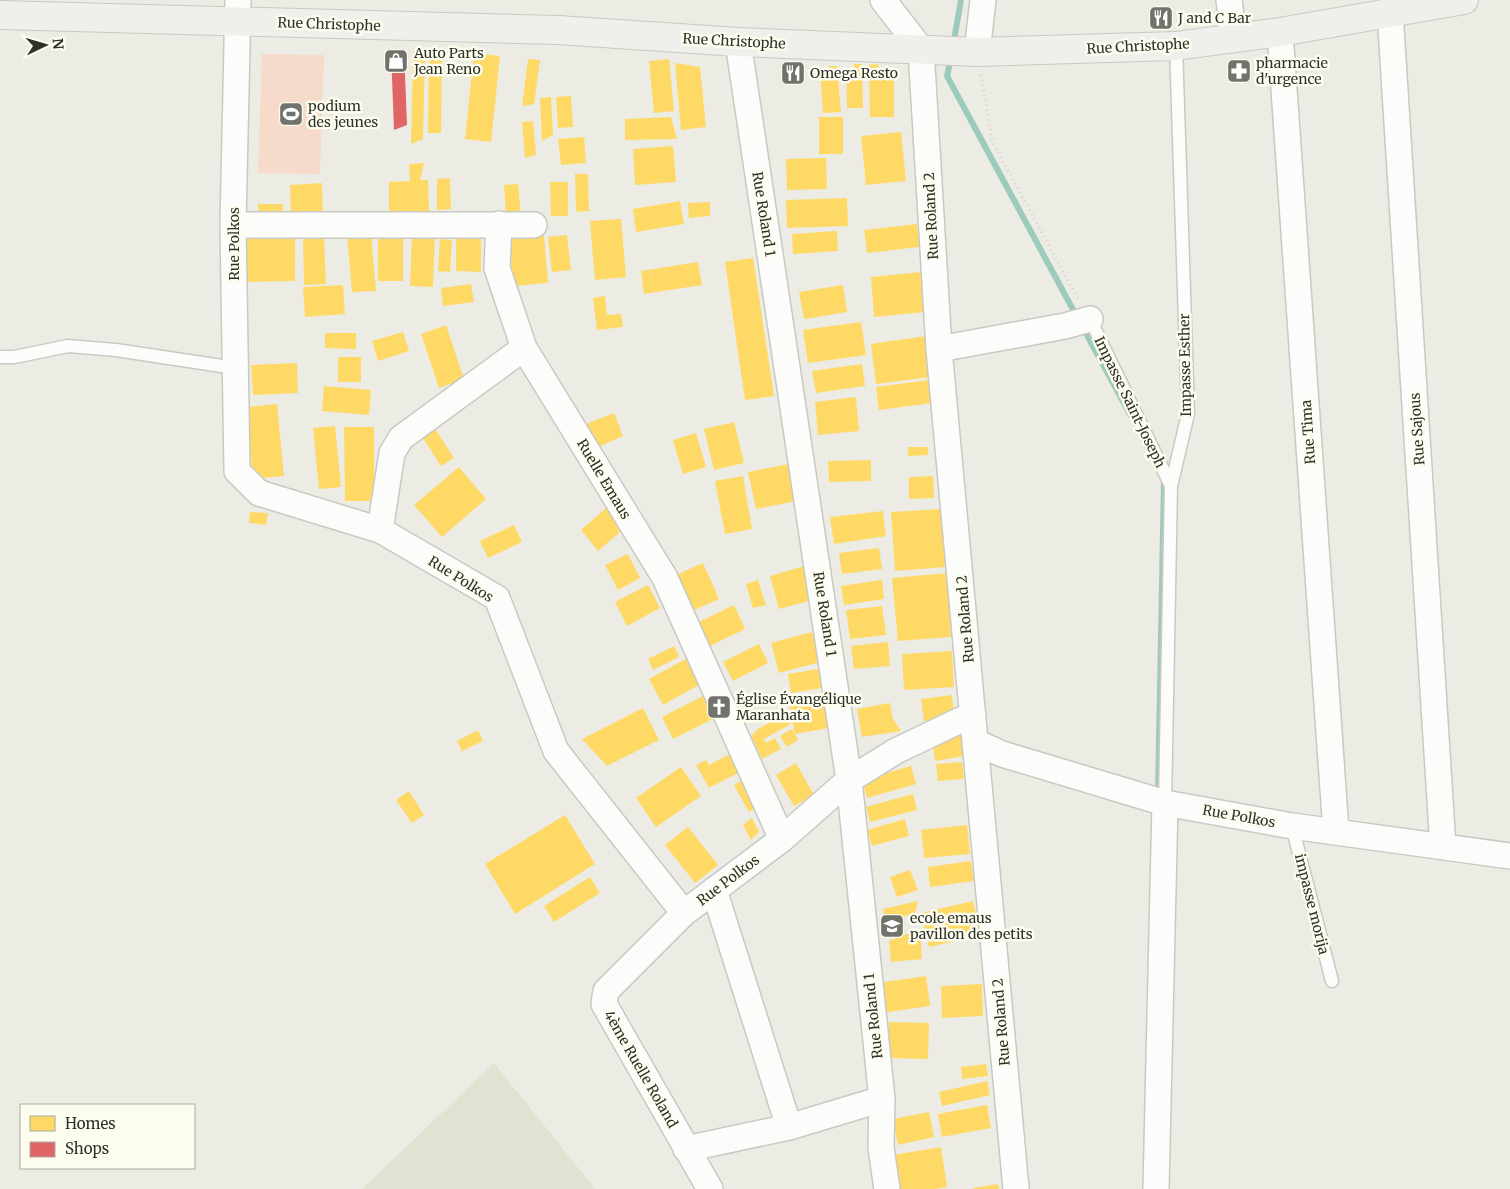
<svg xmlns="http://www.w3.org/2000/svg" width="1510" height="1189" font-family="Merriweather,serif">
<rect width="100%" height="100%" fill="#ecece4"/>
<path fill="#e1e2d2" d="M494 1063 595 1189H362Z"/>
<path fill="#f6daca" d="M262 54 324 55 320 174 258 173Z"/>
<path fill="#ffd966" d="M413 51 425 52 423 139 411 144Z
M429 53H442L441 133H428Z
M474 53 500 56 491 142 465 139Z
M528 59 540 60 534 104 522 106Z
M669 59 674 111 654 113 649 61Z
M675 63 700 67 706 127 681 130Z
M854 64H862L863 108H847L846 69H854Z
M878 64 879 71H870L869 65Z
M828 66H837L841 112 823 113 820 72 829 74Z
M869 75H894V117H870Z
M571 96 573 127 558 128 556 97Z
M551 97 553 135 542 141 540 98Z
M671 117 677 139 625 140V119Z
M819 117H843V154H819Z
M533 121 536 155 525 158 522 122Z
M901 132 906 181 866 185 861 136Z
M584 137 586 163 561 165 558 139Z
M673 146 676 182 635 185 633 149Z
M826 158 827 189 787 190 786 159Z
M424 163 420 180H428L429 214 389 215V182L410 181 409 164Z
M575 174H588L589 211 576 212Z
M450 178 451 209 437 210V179Z
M550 182H568V216H551Z
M322 183 323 217 291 218 290 185Z
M518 184 521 216 506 217 504 185Z
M847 198 848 226 787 228 786 200Z
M680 201 684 224 636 232 633 209Z
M710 202V216L689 218 688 203Z
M258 204H283V218L258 217Z
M621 219 626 277 595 280 590 221Z
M917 224 919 247 867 253 864 230Z
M837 231 838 251 793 254 792 234Z
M371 233 376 291 352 292 347 235Z
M412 233 435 234 433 287 410 286Z
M456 235H481V272L456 271Z
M544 235 548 283 513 286 509 238Z
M567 235 571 270 552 272 548 237Z
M244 236H295V281L245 282Z
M324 236 326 284 304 285 303 237Z
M378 236H403V281H378Z
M440 239 452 240 450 272 438 271Z
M753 258 774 396 745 400 725 262Z
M698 262 702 285 644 294 641 271Z
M921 272 925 312 874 317 871 277Z
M471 284 474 302 443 306 441 288Z
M343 285 345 314 305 317 303 287Z
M843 285 847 312 804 319 799 292Z
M605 296 607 315 621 314 623 327 597 330 593 298Z
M861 322 866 355 808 363 803 330Z
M446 325 464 379 439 388 421 334Z
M403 332 409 351 378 361 372 341Z
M325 333H356V349L325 348Z
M933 335 938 376 876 384 871 344Z
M338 357H361V382H338Z
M297 363 298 393 253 395 251 365Z
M862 364 865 386 816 393 812 371Z
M929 380 932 403 879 410 876 387Z
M324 386 371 390 369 415 322 411Z
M856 397 859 431 818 435 815 402Z
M277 404 284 476 253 479 246 407Z
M614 413 623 436 594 449 584 425Z
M734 422 744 463 714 470 704 429Z
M335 426 341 487 319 489 313 428Z
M344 427H374V501H345Z
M434 427 454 458 441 466 421 435Z
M696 433 706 467 683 474 673 440Z
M908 447H928V455L908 456Z
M871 460V481L829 482 828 461Z
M789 464 797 501 756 509 748 472Z
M459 467 486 499 442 537 414 505Z
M743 476 752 529 725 534 715 481Z
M933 476 934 498 909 499V477Z
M607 507 620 532 598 551 581 530Z
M942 509 946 567 895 571 891 512Z
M883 511 886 536 834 544 830 517Z
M250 512 268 513 266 525 249 523Z
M514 525 522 542 488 558 480 541Z
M879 548 882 569 842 574 839 553Z
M628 554 640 578 618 590 605 565Z
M703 563 719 599 692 611 676 575Z
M808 565 817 599 779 609 770 576Z
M947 573 951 637 898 641 892 578Z
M758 580 766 605 753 608 746 584Z
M882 580 884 599 844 605 841 586Z
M648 585 660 608 627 626 615 602Z
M734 605 745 629 710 646 699 622Z
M882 606 886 635 850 639 846 610Z
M812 632 820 662 779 673 771 643Z
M888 642 890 666 854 669 851 646Z
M759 644 768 663 733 681 723 662Z
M674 646 679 657 653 670 648 659Z
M952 651 954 687 904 690 902 654Z
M691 656 704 682 663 705 649 679Z
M818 669 822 688 791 693 788 674Z
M952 695 954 718 924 721 921 699Z
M703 696 715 718 673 739 662 717Z
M828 696 834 727 795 734 789 703Z
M890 703 893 719 901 731 862 737 857 709Z
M643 708 659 740 607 766 582 739Z
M785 714 791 724 764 739 766 743 775 738 781 749 762 759 751 736 758 729Z
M792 729 798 740 787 747 780 736Z
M478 730 483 741 462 751 457 741Z
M961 733 965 756 935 761 932 737Z
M732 753 742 771 709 788 696 765 706 760 709 765Z
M962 762 964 779 938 781 936 764Z
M796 763 814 795 794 806 776 775Z
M911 766 916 784 867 798 862 780Z
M681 767 701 796 656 827 636 798Z
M744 779 759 807 749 812 734 785Z
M409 791 424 815 412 823 396 800Z
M913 794 917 810 870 822 866 807Z
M565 815 595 864 515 914 485 864Z
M752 818 759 832 751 840 743 825Z
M905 819 909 836 872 846 867 830Z
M967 825 970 854 924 858 921 830Z
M688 827 718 865 695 883 665 845Z
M971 861 974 881 930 887 928 867Z
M910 870 918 890 897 897 890 877Z
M590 877 600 893 554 922 544 906Z
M918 901 915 914 885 920 883 909Z
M973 901 981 935 929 947 921 913Z
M920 929 922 959 891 962 889 941Z
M926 976 930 1006 882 1013 878 983Z
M982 984 983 1016 942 1018 941 986Z
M889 1022 929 1023 928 1059 888 1058Z
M986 1064 988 1076 962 1079 961 1067Z
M987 1081 990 1095 942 1106 939 1092Z
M987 1105 991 1128 942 1137 938 1114Z
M929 1112 934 1137 898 1145 893 1119Z
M941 1147 947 1187 935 1189H898L893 1155Z
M998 1184 999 1189H973V1188Z"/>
<path fill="#e06666" d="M404 50 407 125 394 130 391 51Z"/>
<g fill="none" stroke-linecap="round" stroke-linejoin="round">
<path stroke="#9ccbbb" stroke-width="6" d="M953 46 961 0
M951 58 947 76 1077 317
M1082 326 1131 416
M1158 795 1164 478"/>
<defs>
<path id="lane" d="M1090 319 1171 486
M0 357H14L68 346 116 350 235 368
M1165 803 1171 486 1188 414 1176 46
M1292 826 1332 981"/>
<path id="street" d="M238 0 233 225 237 471 259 493 380 530 497 598 556 751 684 913 782 839 849 780 896 751 973 714
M883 0 921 49 939 349 1016 1189
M1229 0 1234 39
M1390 12 1443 847
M1280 32 1336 832
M738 42 849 780 882 1099 881 1148 887 1189
M977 52 983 0
M499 224 497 268 524 348
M233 225H534
M939 349 1065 326 1090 319
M380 530 392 453 401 438 524 348 665 578 782 839
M976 742 1002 754 1165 803 1292 826 1510 856
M714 890 789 1127
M684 913 606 991 604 1004 710 1189
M686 1149 789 1127 882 1099
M1156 1189 1165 803"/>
<path id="secondary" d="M0 15 558 30 738 42 977 52 1176 46 1280 32 1464 0"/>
</defs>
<use href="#lane" stroke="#c9c9c4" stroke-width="15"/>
<use href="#street" stroke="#c9c9c4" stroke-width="28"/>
<use href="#secondary" stroke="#c9c9c4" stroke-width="30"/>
<path stroke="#d2d2d0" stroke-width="3" stroke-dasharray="1 4" stroke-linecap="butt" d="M981 75 992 141 1078 299"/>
<use href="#lane" stroke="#fcfcfb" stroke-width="12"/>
<use href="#street" stroke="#fcfcfb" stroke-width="25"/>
<use href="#secondary" stroke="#f1efec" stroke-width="28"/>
</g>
<defs>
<symbol id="restaurant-square" viewBox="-11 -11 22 22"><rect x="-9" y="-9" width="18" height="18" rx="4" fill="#71726b" stroke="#fcfdee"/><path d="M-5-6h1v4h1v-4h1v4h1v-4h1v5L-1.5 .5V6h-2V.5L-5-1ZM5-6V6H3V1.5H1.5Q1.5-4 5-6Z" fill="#fff"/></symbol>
<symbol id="shop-square" viewBox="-11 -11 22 22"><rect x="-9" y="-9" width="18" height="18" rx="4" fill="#71726b" stroke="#fcfdee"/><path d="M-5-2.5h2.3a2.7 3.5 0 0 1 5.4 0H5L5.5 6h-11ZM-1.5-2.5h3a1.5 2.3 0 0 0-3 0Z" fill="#fff"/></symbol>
<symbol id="pharmacy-square" viewBox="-11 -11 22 22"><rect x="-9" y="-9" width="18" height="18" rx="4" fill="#71726b" stroke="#fcfdee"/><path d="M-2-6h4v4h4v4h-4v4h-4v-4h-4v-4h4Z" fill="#fff"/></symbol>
<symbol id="stadium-square" viewBox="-11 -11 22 22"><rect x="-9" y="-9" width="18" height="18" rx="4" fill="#71726b" stroke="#fcfdee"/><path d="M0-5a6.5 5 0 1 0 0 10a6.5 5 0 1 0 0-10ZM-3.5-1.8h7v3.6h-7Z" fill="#fff"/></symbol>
<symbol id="church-square" viewBox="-11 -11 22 22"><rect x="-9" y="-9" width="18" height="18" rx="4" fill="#71726b" stroke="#fcfdee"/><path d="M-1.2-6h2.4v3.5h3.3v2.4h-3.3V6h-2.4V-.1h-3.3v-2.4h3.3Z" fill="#fff"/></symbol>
<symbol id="school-square" viewBox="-11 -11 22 22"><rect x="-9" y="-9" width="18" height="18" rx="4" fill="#71726b" stroke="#fcfdee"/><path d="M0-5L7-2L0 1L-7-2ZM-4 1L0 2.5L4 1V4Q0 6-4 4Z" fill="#fff"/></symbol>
</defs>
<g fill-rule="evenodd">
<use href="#restaurant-square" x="1147" y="4" width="28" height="28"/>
<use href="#shop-square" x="382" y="47" width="28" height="28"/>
<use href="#pharmacy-square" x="1225" y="57" width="28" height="28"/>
<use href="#restaurant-square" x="779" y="59" width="28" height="28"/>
<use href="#stadium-square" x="277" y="100" width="28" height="28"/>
<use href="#church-square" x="705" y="693" width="28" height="28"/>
<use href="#school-square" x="878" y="912" width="28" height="28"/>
</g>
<g text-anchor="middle" stroke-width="5" stroke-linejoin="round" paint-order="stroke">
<g font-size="14" fill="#2f302a" stroke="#fcfdee" text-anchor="start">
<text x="1178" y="23">J and C Bar</text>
<text x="414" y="58">Auto Parts<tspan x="414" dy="16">Jean Reno</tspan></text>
<text x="1256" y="68">pharmacie<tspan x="1256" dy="16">d'urgence</tspan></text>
<text x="810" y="78">Omega Resto</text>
<text x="308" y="111">podium<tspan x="308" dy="16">des jeunes</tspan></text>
<text x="736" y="704">Église Évangélique<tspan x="736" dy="16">Maranhata</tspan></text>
<text x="910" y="923">ecole emaus<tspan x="910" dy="16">pavillon des petits</tspan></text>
</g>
<g font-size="14" fill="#2f302a" stroke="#fcfdee">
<text transform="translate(329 24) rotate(2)" y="5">Rue Christophe</text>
<text transform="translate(734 41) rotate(3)" y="5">Rue Christophe</text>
<text transform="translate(1138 46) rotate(-3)" y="5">Rue Christophe</text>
<text transform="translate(764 214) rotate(81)" y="5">Rue Roland 1</text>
<text transform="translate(931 216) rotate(-93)" y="5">Rue Roland 2</text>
<text transform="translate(234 244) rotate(-90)" y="5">Rue Polkos</text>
<text transform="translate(1185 365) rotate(-91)" y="5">Impasse Esther</text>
<text transform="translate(1130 402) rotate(64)" y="5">Impasse Saint-Joseph</text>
<text transform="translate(1417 429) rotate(-94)" y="5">Rue Sajous</text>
<text transform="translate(1308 432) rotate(-94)" y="5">Rue Tima</text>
<text transform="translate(604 479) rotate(59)" y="5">Ruelle Emaus</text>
<text transform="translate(461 579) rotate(32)" y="5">Rue Polkos</text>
<text transform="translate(825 614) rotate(81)" y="5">Rue Roland 1</text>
<text transform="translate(965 619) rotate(-95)" y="5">Rue Roland 2</text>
<text transform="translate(1239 816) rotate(10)" y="5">Rue Polkos</text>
<text transform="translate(728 880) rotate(-37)" y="5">Rue Polkos</text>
<text transform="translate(1312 904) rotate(76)" y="5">impasse morija</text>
<text transform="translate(873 1016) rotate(-96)" y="5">Rue Roland 1</text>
<text transform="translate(1001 1022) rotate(-95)" y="5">Rue Roland 2</text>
<text transform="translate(641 1069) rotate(60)" y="5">4ème Ruelle Roland</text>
</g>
</g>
<rect x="20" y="1104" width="175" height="65" fill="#fcfdee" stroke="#aaaba0"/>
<rect x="30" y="1116" width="25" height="15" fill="#ffd966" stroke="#aaaba0"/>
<text x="65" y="1129" font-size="15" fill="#2f302a">Homes</text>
<rect x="30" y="1142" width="25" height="15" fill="#e06666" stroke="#aaaba0"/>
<text x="65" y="1154" font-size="15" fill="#2f302a">Shops</text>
<g transform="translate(45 45) rotate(85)" stroke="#fcfdee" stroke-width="4" paint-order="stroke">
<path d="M0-4L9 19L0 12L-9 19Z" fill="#2f302a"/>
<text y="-8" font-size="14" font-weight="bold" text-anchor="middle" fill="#2f302a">N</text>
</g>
</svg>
